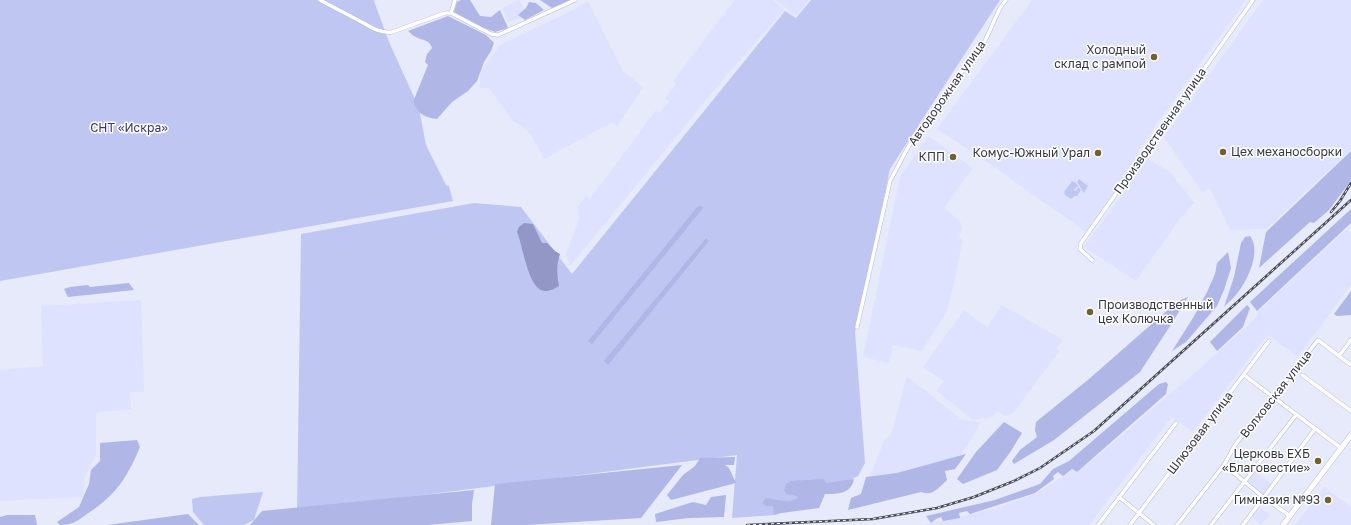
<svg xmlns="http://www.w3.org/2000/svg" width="1351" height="525" font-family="'Golos Text',sans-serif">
<rect width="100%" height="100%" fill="#e7eafa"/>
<path fill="#dee2fe" d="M519 0 527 15 508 22 502 8Z
M735 0H773L784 10 731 70 570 266 566 254 579 219 578 207 586 196 590 199 656 110 660 113 669 101 665 99 676 84 673 81 720 19 726 15V11Z
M776 0H809L796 16Z
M1032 0H1246L1157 123H1156L1154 129 1135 156 1136 162 1086 232 984 160 937 129Z
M1263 0H1351V149L1266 229 1230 230 1210 188 1202 192 1164 137Z
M588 2 623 71 643 87 617 126 613 122 544 159 531 134 511 119 489 88H480V73L499 46Z
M928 136 973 168 944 208 960 221 962 228 959 238 962 239V243L954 283 946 313 922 351 893 345 889 363 863 357 900 177Z
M1148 159 1171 173 1194 203 1178 221 1136 281 1084 247Z
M1347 229 1351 233V285L1297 357 1269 335 1263 340 1193 432 1172 417 1163 428 1089 525H923L994 509 1040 492 1072 470 1076 473 1101 453 1196 372 1257 317V313Z
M141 300 144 392H130L131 409 98 412 96 415V455L85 475 83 497 0 501V370L43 366 41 306Z
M1002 305 1063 340 1057 348 1060 350 1013 413 1005 416 997 411 993 417 973 420 937 391 944 381 923 367 964 310 987 327Z
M907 376 958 417 956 419 981 422 956 463 868 480 885 439 891 435Z
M1255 471 1271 484 1263 495 1247 481Z
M1324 487 1351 507V525H1295Z
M1259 507 1270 515 1261 525 1252 517Z"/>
<path fill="#c0c6f2" d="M0 0H375L374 1 389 42 419 108 426 145 446 185 449 186 453 201 0 281Z
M811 0H1000L890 169 855 332 865 463 858 476 776 515 732 518 737 455 297 511 301 234 474 203 521 207 572 274 785 11 796 18Z
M1079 179 1088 186 1084 193 1077 182Z
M1072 181 1076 183 1078 186 1074 190 1076 191 1078 187 1081 190 1077 196H1075L1071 199 1065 195 1064 192Z
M263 492 254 520 244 525H204L193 512 192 499 200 497Z"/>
<path fill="#b0b6e5" d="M461 0H470L480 16 491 17 500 10 508 28 495 32 482 27 454 12 457 2Z
M540 0H570L552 8Z
M529 2 536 3 544 10 525 20 518 15 526 8Z
M448 16 486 35 494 43 491 51 484 62 477 81 468 91 452 102 437 119C424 117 418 114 413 102L428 65 425 62 427 54 432 48C429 39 423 41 416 37 413 36 411 33 408 31Z
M1351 151V179L1350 182 1329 210 1314 223 1310 222 1259 268 1266 232Z
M698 206 704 207 592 344 588 341Z
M1351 209V223L1257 311 1250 302Z
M1250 236C1262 252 1247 282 1235 296 1232 300 1227 303 1224 307L1234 277 1241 243 1245 237Z
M706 238 709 241 608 365 604 361Z
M1228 252 1231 268 1224 290 1217 306 1186 342 1172 351 1193 318 1207 292 1215 274 1217 263Z
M129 283 134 290 68 297 64 289 70 287 88 285 90 287Z
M1351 291V315L1337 316 1334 314Z
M1188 297 1172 323 1140 372 1054 440 1014 464 1012 461 1020 450 1037 437 1035 430 1036 422 1089 379 1178 301Z
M1247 305 1250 308 1243 327 1217 351 1210 342Z
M1166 382 1168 384 1166 394 1077 472 1072 469 1063 476 1058 472 1053 476 1054 479 1035 493 970 514 967 511 959 513 960 518 943 521 941 517 936 519 931 523 926 516 995 500 1040 484 1053 469 1069 461 1159 384Z
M1004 422 1022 433 1011 451 997 470 963 484 957 479 976 452Z
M137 440 140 447C127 478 116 495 87 514 77 521 73 525 60 525L57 522 79 507 89 484 91 470 100 461V443Z
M966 454 955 469 945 471 947 480C939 487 933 497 921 492L848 510 851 498 861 494 866 477 897 473Z
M735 457 734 465H725L729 468 736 483 671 500 667 495 683 475 695 466 700 458Z
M682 465 641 518 526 525H491L495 484Z
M823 479 827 483 839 481 854 479C851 494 838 494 825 494L819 508 774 514 773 506H766L762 503 766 498C778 499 788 505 799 497L793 495 786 494 784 490 786 484 791 481Z
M474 490 472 504V521L428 525H250L262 511Z
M726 495 724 517 689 518 656 522 655 514 693 502 706 505 711 497Z
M188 514 199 525H107Z
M7 515H35L37 525H0V517Z"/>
<path fill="#9297c5" d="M524 223 533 224 542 243H547L555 251 560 254C556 265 557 275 559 286 554 289 547 293 541 290 527 283 523 246 517 232L519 227Z"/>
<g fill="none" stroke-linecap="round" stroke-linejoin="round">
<defs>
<path id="minor" d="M320 0C331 6 343 12 354 18 367 24 377 34 392 32L445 13H451L491 34 498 35 575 0
M451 13 455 0
M1092 260 1080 249 1081 243 1253 0
M857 327 890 181 914 136 985 41 1000 8 1006 0
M1339 356 1351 340
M1244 375 1341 448
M1302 375 1351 411
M1224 465 1263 497 1290 516
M1119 497 1154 525
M1098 525 1176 423
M1130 525 1269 341
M1177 525 1224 465 1235 445 1318 340 1351 365
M1211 525 1296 415
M1243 525 1315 429"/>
<path id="secondary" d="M1283 525 1351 435"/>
</defs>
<use href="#minor" stroke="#b7bad4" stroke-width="4.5"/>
<use href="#secondary" stroke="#b7bad4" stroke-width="6"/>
<use href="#minor" stroke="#fff" stroke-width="3.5"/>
<use href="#secondary" stroke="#fff" stroke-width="5"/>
<defs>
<path id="rail" d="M1331 212 1340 201 1351 183
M747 525 873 519 937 508 974 497 1014 481 1040 468 1094 431 1351 200"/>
</defs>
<use href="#rail" stroke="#494b56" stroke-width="2.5"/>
<use href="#rail" stroke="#fff" stroke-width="1" stroke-dasharray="3" stroke-linecap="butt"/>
</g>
<g fill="#72612f" stroke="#fff" stroke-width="1.5">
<circle cx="1154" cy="57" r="4"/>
<circle cx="1223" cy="152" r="4"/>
<circle cx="1098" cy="153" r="4"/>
<circle cx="953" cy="157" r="4"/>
<circle cx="1090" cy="312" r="4"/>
<circle cx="1318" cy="461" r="4"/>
<circle cx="1328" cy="500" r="4"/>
</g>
<g text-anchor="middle" stroke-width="3" stroke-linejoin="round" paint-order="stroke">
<g font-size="12" fill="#353741" stroke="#fff" text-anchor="end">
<text x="1146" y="54">Холодный<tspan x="1146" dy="14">склад с рампой</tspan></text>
<text x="1231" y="156" text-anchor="start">Цех механосборки</text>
<text x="1090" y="157">Комус-Южный Урал</text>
<text x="945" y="161">КПП</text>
<text x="1098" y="309" text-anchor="start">Производственный<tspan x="1098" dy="14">цех Колючка</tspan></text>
<text x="1310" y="458">Церковь ЕХБ<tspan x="1310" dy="14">«Благовестие»</tspan></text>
<text x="1320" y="504">Гимназия №93</text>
</g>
<g font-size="12" fill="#353741" stroke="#fff">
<text transform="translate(947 93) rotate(-55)" y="4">Автодорожная улица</text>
<text transform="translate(1160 131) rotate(-55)" y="4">Производственная улица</text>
<text transform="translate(1276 394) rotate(-52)" y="4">Волховская улица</text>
<text transform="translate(1200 433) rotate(-53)" y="4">Шлюзовая улица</text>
</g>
<g font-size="12" fill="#343670" stroke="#fff">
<text x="129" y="132">СНТ «Искра»</text>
</g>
</g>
</svg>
